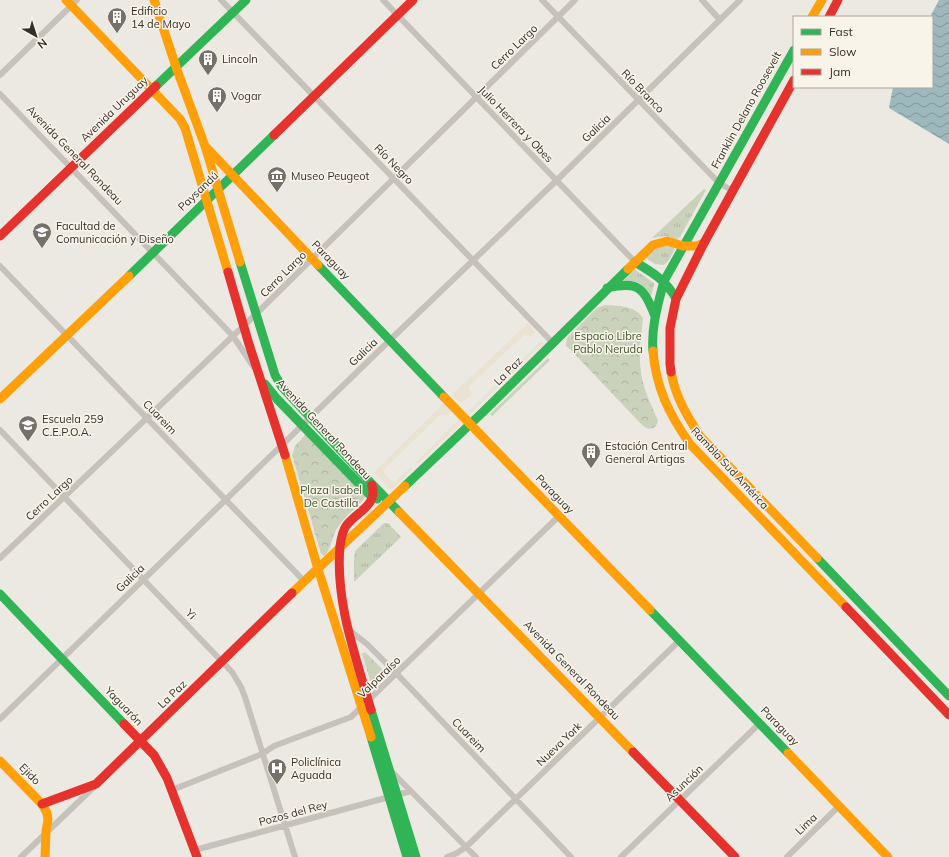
<svg xmlns="http://www.w3.org/2000/svg" width="949" height="857" font-family="Mulish,sans-serif">
<defs>
<pattern id="grass-tufts" width="24" height="20" patternUnits="userSpaceOnUse"><rect width="24" height="20" fill="#cbd2bc"/><path d="M3 7l-1-3M5 7V3M7 7l1-3M15 17l-1-3M17 17v-4M19 17l1-3" fill="none" stroke="#afb5a2"/></pattern>
<pattern id="forest-crowns" width="20" height="18" patternUnits="userSpaceOnUse"><rect width="20" height="18" fill="#cbd2bc"/><path d="M2 6a3 3 0 1 1 6 0M12 15a3 3 0 1 1 6 0" fill="none" stroke="#afb5a2"/></pattern>
<pattern id="water-waves" width="16" height="10" patternUnits="userSpaceOnUse"><rect width="16" height="10" fill="#9eb9bd"/><path d="M0 5q4-4 8 0t8 0" fill="none" stroke="#82979a"/></pattern>
</defs>
<rect width="100%" height="100%" fill="#ece9e2"/>
<path fill="url(#grass-tufts)" d="M704 189 706 190 680 237 677 239 665 236 652 238Z
M666 245 672 247 675 249 669 260 664 265 655 264 646 258 645 257 657 248Z
M632 269H634L654 283V285L651 296C642 282 637 280 620 281Z
M548 358 550 360 492 416 490 414Z
M384 523H388L401 537 354 582V559L355 551Z"/>
<path fill="url(#forest-crowns)" d="M605 305C620 306 634 305 643 318 640 342 637 366 645 389 648 400 654 410 658 421 656 429 650 431 643 426L566 345 567 338 597 308Z
M305 435H307L365 496 364 499C355 509 343 518 336 530 331 539 332 549 324 556L321 554 292 455 295 446Z
M365 652 388 675 373 690 362 654Z"/>
<path fill="#eae2d2" d="M528 323 535 332 531 337 524 335 468 387 472 394 461 403 452 395Z
M540 342H543V344L471 413 468 411Z
M444 403 451 410 450 415H440L383 470 385 474 394 483 410 468 412 469 393 489H390L374 472Z
M459 419 461 423 418 464H416V462Z"/>
<path fill="url(#water-waves)" d="M939 0H949V144L889 108 893 87H932V17H930Z"/>
<g fill="none" stroke-linecap="round" stroke-linejoin="round">
<path stroke="#c6c1ba" stroke-width="6" d="M221 0 553 343
M383 0 635 262
M542 0 719 183 733 191
M702 0 720 20
M0 75 77 0
M0 94 233 336 253 366
M0 266 305 582
M0 430 232 672 241 687 245 697 295 857
M0 558 255 315 575 0
M349 630 367 644 397 674 571 857
M0 719 390 340 557 180 740 0
M390 770 476 857
M172 790 262 754 274 746 351 717 559 516
M195 850 411 791
M21 857 95 786
M447 857 457 853 466 847 680 640
M621 857 760 723
M787 857 840 805"/>
<path stroke="#30b455" stroke-width="9" d="M156 86 246 0
M240 262 275 375 282 387 371 483 399 512
M635 262C652 272 667 281 676 299
M318 265 444 397
M129 276 274 135
M607 288C639 281 643 287 655 316
M653 351C651 327 658 304 664 281L794 50
M265 384 277 399 369 494 377 499
M405 486 483 412 628 269
M817 558 949 696
M0 594 124 724
M650 610 788 753
M371 710 416 857
M371 737 407 857"/>
<path stroke="#ff9f0a" stroke-width="9" d="M66 0 180 119 185 128 228 272
M154 0 176 67 205 146 240 262
M812 17 822 0
M206 147 318 265
M628 269 653 245 667 241 683 246H697L704 243
M653 351C656 388 669 414 690 444L846 607
M671 372C675 396 687 416 700 436L817 558
M444 397 650 610
M0 399 129 276
M285 455 318 569 371 737
M399 512 633 752
M292 593 405 486
M788 753 888 857
M0 761 42 804 47 813 48 820 46 831 45 857"/>
<path stroke="#e5322d" stroke-width="9" d="M829 17 838 0
M274 135 413 0
M0 236 156 86
M228 272 248 341 285 455
M671 372 670 364V328L676 299 704 243 794 80
M846 607 949 715
M371 710C356 657 335 602 340 546 341 539 342 532 346 526 356 512 378 506 372 485
M124 724 154 755 167 778 197 857
M633 752 735 857
M42 804 96 784 292 593"/>
</g>
<defs>
<symbol id="building-pin" viewBox="-11 -11 22 30"><path d="M0 17L-7.5 6A9.5 9.5 0 1 1 7.5 6Z" fill="#76706a" stroke="#f9f4e9"/><path d="M-4-6H4V6H1V3H-1V6H-4ZM-2.5-4.3h1.7v1.8h-1.7ZM.8-4.3h1.7v1.8H.8ZM-2.5-1h1.7V.8h-1.7ZM.8-1h1.7V.8H.8Z" fill="#fff"/></symbol>
<symbol id="museum-pin" viewBox="-11 -11 22 30"><path d="M0 17L-7.5 6A9.5 9.5 0 1 1 7.5 6Z" fill="#76706a" stroke="#f9f4e9"/><path d="M0-6L6-3V-2H-6V-3ZM-5-1h2V3h-2ZM-1-1h2V3h-2ZM3-1h2V3H3ZM-6 4H6V6H-6Z" fill="#fff"/></symbol>
<symbol id="university-pin" viewBox="-11 -11 22 30"><path d="M0 17L-7.5 6A9.5 9.5 0 1 1 7.5 6Z" fill="#76706a" stroke="#f9f4e9"/><path d="M0-5L7-2L0 1L-7-2ZM-4 1L0 2.5L4 1V4Q0 6-4 4Z" fill="#fff"/></symbol>
<symbol id="school-pin" viewBox="-11 -11 22 30"><path d="M0 17L-7.5 6A9.5 9.5 0 1 1 7.5 6Z" fill="#76706a" stroke="#f9f4e9"/><path d="M0-5L7-2L0 1L-7-2ZM-4 1L0 2.5L4 1V4Q0 6-4 4Z" fill="#fff"/></symbol>
<symbol id="hospital-pin" viewBox="-11 -11 22 30"><path d="M0 17L-7.5 6A9.5 9.5 0 1 1 7.5 6Z" fill="#76706a" stroke="#f9f4e9"/><path d="M-5-5h3v3.5h4V-5h3V5h-3V1.5h-4V5h-3Z" fill="#fff"/></symbol>
</defs>
<g fill-rule="evenodd">
<use href="#building-pin" x="106" y="6" width="22" height="30"/>
<use href="#building-pin" x="197" y="48" width="22" height="30"/>
<use href="#building-pin" x="206" y="85" width="22" height="30"/>
<use href="#museum-pin" x="266" y="165" width="22" height="30"/>
<use href="#university-pin" x="31" y="221" width="22" height="30"/>
<use href="#school-pin" x="17" y="414" width="22" height="30"/>
<use href="#building-pin" x="580" y="441" width="22" height="30"/>
<use href="#hospital-pin" x="266" y="757" width="22" height="30"/>
</g>
<g text-anchor="middle" stroke-width="3" stroke-linejoin="round" paint-order="stroke">
<g font-size="11" fill="#362f29" stroke="#f9f4e9" text-anchor="start">
<text x="131" y="15">Edificio<tspan x="131" dy="13">14 de Mayo</tspan></text>
<text x="222" y="63">Lincoln</text>
<text x="231" y="100">Vogar</text>
<text x="291" y="180">Museo Peugeot</text>
<text x="56" y="230">Facultad de<tspan x="56" dy="13">Comunicación y Diseño</tspan></text>
<text x="42" y="423">Escuela 259<tspan x="42" dy="13">C.E.P.O.A.</tspan></text>
<text x="605" y="450">Estación Central<tspan x="605" dy="13">General Artigas</tspan></text>
<text x="291" y="766">Policlínica<tspan x="291" dy="13">Aguada</tspan></text>
</g>
<g font-size="11" fill="#362f29" stroke="#f9f4e9">
<text transform="translate(514 47) rotate(-44)" y="4">Cerro Largo</text>
<text transform="translate(643 91) rotate(46)" y="4">Río Branco</text>
<text transform="translate(114 109) rotate(-44)" y="4">Avenida Uruguay</text>
<text transform="translate(746 110) rotate(-61)" y="4">Franklin Delano Roosevelt</text>
<text transform="translate(516 124) rotate(46)" y="4">Julio Herrera y Obes</text>
<text transform="translate(596 128) rotate(-44)" y="4">Galicia</text>
<text transform="translate(75 155) rotate(46)" y="4">Avenida General Rondeau</text>
<text transform="translate(394 164) rotate(46)" y="4">Río Negro</text>
<text transform="translate(198 191) rotate(-44)" y="4">Paysandú</text>
<text transform="translate(331 260) rotate(46)" y="4">Paraguay</text>
<text transform="translate(283 274) rotate(-45)" y="4">Cerro Largo</text>
<text transform="translate(363 352) rotate(-44)" y="4">Galicia</text>
<text transform="translate(508 371) rotate(-45)" y="4">La Paz</text>
<text transform="translate(160 417) rotate(46)" y="4">Cuareim</text>
<text transform="translate(324 429) rotate(47)" y="4">Avenida General Rondeau</text>
<text transform="translate(730 468) rotate(47)" y="4">Rambla Sud América</text>
<text transform="translate(555 494) rotate(46)" y="4">Paraguay</text>
<text transform="translate(49 498) rotate(-43)" y="4">Cerro Largo</text>
<text transform="translate(130 578) rotate(-44)" y="4">Galicia</text>
<text transform="translate(191 614) rotate(46)" y="4">Yi</text>
<text transform="translate(572 670) rotate(46)" y="4">Avenida General Rondeau</text>
<text transform="translate(379 677) rotate(-44)" y="4">Valparaíso</text>
<text transform="translate(172 694) rotate(-44)" y="4">La Paz</text>
<text transform="translate(124 706) rotate(46)" y="4">Yaguarón</text>
<text transform="translate(780 726) rotate(46)" y="4">Paraguay</text>
<text transform="translate(469 735) rotate(46)" y="4">Cuareim</text>
<text transform="translate(559 744) rotate(-44)" y="4">Nueva York</text>
<text transform="translate(30 774) rotate(46)" y="4">Ejido</text>
<text transform="translate(684 783) rotate(-44)" y="4">Asunción</text>
<text transform="translate(293 813) rotate(-15)" y="4">Pozos del Rey</text>
<text transform="translate(806 824) rotate(-44)" y="4">Lima</text>
</g>
<g font-size="11" fill="#41542d" stroke="#f9f4e9">
<text x="608" y="340">Espacio Libre<tspan x="608" dy="13">Pablo Neruda</tspan></text>
<text x="331" y="494">Plaza Isabel<tspan x="331" dy="13">De Castilla</tspan></text>
</g>
</g>
<rect x="793" y="16" width="140" height="72" fill="#f9f4e9" stroke="#aba59c"/>
<rect x="801" y="29" width="20" height="6" fill="#30b455" stroke="#aba59c"/>
<text x="829" y="36" font-size="12" fill="#362f29">Fast</text>
<rect x="801" y="49" width="20" height="6" fill="#ff9f0a" stroke="#aba59c"/>
<text x="829" y="56" font-size="12" fill="#362f29">Slow</text>
<rect x="801" y="69" width="20" height="6" fill="#e5322d" stroke="#aba59c"/>
<text x="829" y="76" font-size="12" fill="#362f29">Jam</text>
<g transform="translate(36 36) rotate(141)" stroke="#f9f4e9" stroke-width="3" paint-order="stroke">
<path d="M0-3L7 15L0 10L-7 15Z" fill="#362f29"/>
<text y="-6" font-size="11" font-weight="bold" text-anchor="middle" fill="#362f29">N</text>
</g>
</svg>
